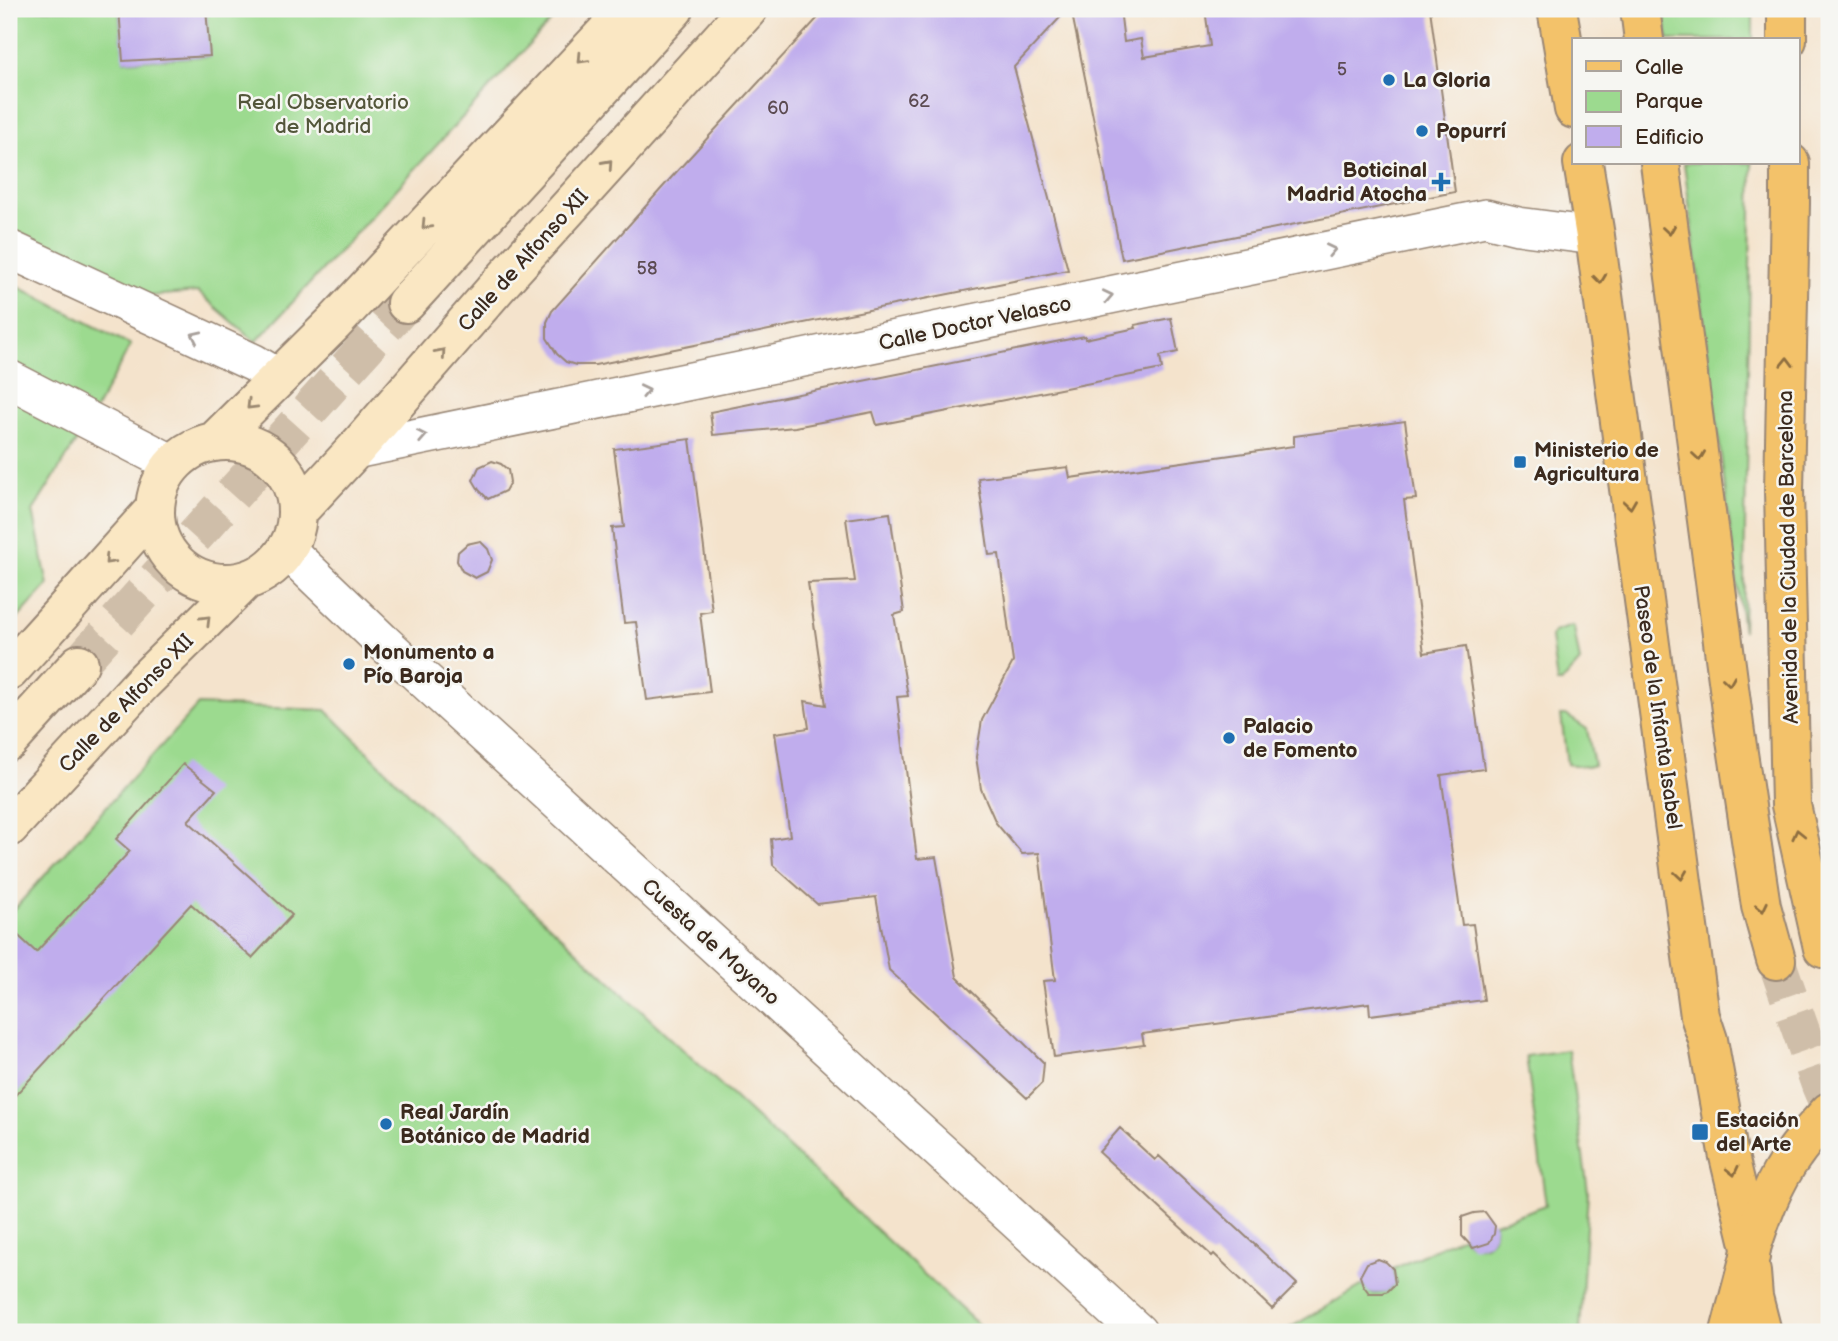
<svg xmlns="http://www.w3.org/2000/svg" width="1838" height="1341" font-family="'Balsamiq Sans',sans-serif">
<rect width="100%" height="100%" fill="#f6f6f2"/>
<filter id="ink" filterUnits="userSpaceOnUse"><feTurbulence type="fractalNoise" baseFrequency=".0143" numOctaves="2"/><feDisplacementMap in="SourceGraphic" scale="14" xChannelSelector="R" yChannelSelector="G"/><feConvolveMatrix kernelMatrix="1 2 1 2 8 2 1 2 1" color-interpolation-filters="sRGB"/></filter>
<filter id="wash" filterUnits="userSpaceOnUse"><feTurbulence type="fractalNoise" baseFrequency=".00686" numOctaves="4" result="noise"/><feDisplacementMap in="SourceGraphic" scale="28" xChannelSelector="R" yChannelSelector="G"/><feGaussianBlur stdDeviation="1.57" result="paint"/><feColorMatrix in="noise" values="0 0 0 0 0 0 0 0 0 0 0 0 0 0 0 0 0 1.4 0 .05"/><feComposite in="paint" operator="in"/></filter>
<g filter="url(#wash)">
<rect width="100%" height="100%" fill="#f4e3cc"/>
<path fill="#9cda8f" stroke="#6c8256" stroke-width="2" d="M9 9H119L124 61 209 56 206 9H562L256 342 198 292 138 297 9 235Z
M1664 9H1753V40H1668Z
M1684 163H1752L1743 631Z
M9 282 131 345 89 421 33 511 48 585 9 628Z
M1572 626 1574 628 1580 662 1561 683H1557L1551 637 1553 632Z
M198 705 326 710 431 815 986 1332H9V915Z
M1561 715H1566L1587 729 1594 765 1587 767 1567 764Z
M1568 1050 1588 1191 1580 1332H1283L1363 1285 1371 1293C1383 1295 1390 1292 1395 1281L1393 1269 1462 1236C1475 1255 1498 1246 1494 1223L1546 1205 1526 1056Z"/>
<g id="blocks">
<path fill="#c0aded" d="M119 9H206L210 56 123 61Z
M826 9H1068L1014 67 1068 270 595 365H576L566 362 557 354 547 338V322L552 311 679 169Z
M1071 9H1120L1124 42 1141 39 1144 57 1210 46 1205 9H1430L1455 192 1122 259Z
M1171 318 1178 352 1160 356 1162 369 877 425 873 412 795 427 713 435 710 412 1085 336V339L1136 328 1135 325Z
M1405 421 1416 499 1404 500 1424 653 1466 646 1484 769 1441 775 1462 925 1473 924 1484 1000 1370 1015 1369 1003 1142 1034 1144 1045 1054 1057 1043 981 1055 980 1039 853 1022 854 996 823 981 789 976 757 982 720 1013 662 999 554 989 555 978 478 1068 467 1070 478 1294 446V436Z
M690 439 712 611 700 613 710 692 647 700 636 622 624 623 612 528 624 527 614 449Z
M492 461 501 464 508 470 510 482 505 491 488 499 479 490 473 480 479 467Z
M890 513 904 612 894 615 908 696 897 697 917 859 936 857 957 977 1044 1063 1042 1083 1027 1098 889 970 876 897 817 904 773 865 771 839 790 836 775 733 809 728 805 701 826 705 808 583 855 581 846 519Z
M480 541 488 549 492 560 487 572 475 578 462 571 457 561 458 552 467 544Z
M183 764 216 790 188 821 292 915 252 958 191 904 9 1102V927L36 952 130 851 116 839Z
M1120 1128 1155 1160 1159 1156 1297 1284 1272 1309 1214 1254 1212 1256 1099 1152Z
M1485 1212 1495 1226 1494 1234 1489 1243 1473 1248 1462 1236V1217L1474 1213Z
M1378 1259 1386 1262 1393 1269 1395 1284 1388 1291 1383 1293H1369L1363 1285 1360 1276 1367 1263Z"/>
</g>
</g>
<g filter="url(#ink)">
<use href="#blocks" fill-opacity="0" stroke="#988675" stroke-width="2"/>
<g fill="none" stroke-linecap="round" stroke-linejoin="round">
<path stroke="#cfbea9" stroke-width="38" stroke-dasharray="38 19" stroke-linecap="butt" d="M79 664 406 303"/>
<path stroke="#cfbea9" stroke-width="38" stroke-dasharray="38 19" stroke-linecap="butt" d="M1776 960 1820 1085 1829 1106"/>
<defs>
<path id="street" d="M9 249 254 363 279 378
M9 379 173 464
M355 450 1485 218 1518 226 1595 236
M286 549 383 642 1138 1332"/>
<path id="secondary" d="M406 303 674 9
M215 441 334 323 628 9
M155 512a71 71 0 1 1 142 0a71 71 0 1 1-142 0Z
M297 512 355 450 497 287 748 9
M9 671C58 618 106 563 155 509
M9 741 79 664
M9 827 142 683 245 581"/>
<path id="primary" d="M1557 9 1574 109
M1640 9 1644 40
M1787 9V40
M1583 163 1595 236 1700 1016 1708 1040 1728 1152 1751 1248 1750 1256
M1660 163 1735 733 1761 906 1776 960
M1790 163V204L1784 490 1791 805 1823 948"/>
<path id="highway" d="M1751 1248C1762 1215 1773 1182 1794 1154 1804 1139 1817 1126 1829 1112
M1751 1272 1753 1297 1762 1332
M1730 1332 1750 1256"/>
</defs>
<use href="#street" stroke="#988675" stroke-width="40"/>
<use href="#secondary" stroke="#988675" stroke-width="42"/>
<use href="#primary" stroke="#988675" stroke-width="42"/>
<use href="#highway" stroke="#988675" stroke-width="42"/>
<use href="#street" stroke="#fff" stroke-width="37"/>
<use href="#secondary" stroke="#fae7c3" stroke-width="38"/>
<use href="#primary" stroke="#f3c26a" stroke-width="38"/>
<use href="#highway" stroke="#f3c26a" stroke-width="38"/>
</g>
<defs><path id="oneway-chevron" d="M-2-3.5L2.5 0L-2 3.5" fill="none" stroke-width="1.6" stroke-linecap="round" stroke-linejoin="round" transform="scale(1.75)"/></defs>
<g stroke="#9a8870">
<use href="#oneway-chevron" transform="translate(582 59) rotate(133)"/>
<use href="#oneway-chevron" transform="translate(608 164) rotate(-48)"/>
<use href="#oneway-chevron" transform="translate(426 225) rotate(133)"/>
<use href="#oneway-chevron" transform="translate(441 353) rotate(-49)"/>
<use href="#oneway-chevron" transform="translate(251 405) rotate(135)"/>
<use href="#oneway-chevron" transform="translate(109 560) rotate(133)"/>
<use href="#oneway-chevron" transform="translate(206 620) rotate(-45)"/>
</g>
<g stroke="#8e6e40">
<use href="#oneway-chevron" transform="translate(1669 230) rotate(82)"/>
<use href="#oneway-chevron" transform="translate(1600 279) rotate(83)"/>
<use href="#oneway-chevron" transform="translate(1787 362) rotate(-89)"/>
<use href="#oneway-chevron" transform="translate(1699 456) rotate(82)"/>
<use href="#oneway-chevron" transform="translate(1630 504) rotate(82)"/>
<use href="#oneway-chevron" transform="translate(1729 681) rotate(82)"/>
<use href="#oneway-chevron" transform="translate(1798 834) rotate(-103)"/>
<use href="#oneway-chevron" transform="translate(1681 875) rotate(82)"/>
<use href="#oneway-chevron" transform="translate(1762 907) rotate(78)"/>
<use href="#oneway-chevron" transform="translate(1733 1171) rotate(77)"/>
</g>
<g stroke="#a79f9a">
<use href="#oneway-chevron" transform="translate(1331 250) rotate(-12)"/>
<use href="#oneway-chevron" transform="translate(1108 296) rotate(-12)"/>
<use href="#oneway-chevron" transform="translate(196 336) rotate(-155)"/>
<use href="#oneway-chevron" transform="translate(645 391) rotate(-12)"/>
<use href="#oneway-chevron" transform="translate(422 436) rotate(-11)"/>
</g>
</g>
<g fill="#1f6fb2" stroke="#f6f6f2" stroke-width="2.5">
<circle cx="1389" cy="80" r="7"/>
<circle cx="1422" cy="131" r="7"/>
<path d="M1437.5 171.5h7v7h7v7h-7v7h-7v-7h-7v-7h7z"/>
<rect x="1513" y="455" width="14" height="14" rx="3.5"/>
<circle cx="349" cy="664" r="7"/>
<circle cx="1229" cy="738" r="7"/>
<circle cx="386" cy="1124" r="7"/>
<rect x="1691" y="1123" width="18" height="18" rx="3.5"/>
</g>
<g text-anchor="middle" stroke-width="5" stroke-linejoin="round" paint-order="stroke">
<g font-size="18" fill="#5c4b52">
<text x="1342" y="75">5</text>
<text x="919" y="107">62</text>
<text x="778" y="114">60</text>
<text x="647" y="274">58</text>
</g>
<g font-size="21" font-weight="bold" fill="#3b2a1e" stroke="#f6f6f2" text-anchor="start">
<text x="1403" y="87">La Gloria</text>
<text x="1436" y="138">Popurrí</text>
<text x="1427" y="177" text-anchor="end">Boticinal<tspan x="1427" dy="24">Madrid Atocha</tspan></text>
<text x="1534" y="457">Ministerio de<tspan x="1534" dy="24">Agricultura</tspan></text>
<text x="363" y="659">Monumento a<tspan x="363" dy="24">Pío Baroja</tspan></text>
<text x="1243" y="733">Palacio<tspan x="1243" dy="24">de Fomento</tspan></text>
<text x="400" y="1119">Real Jardín<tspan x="400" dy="24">Botánico de Madrid</tspan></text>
<text x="1716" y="1127">Estación<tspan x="1716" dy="24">del Arte</tspan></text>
</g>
<g font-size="21" fill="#53563a" stroke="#f6f6f2">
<text x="323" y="109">Real Observatorio<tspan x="323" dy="24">de Madrid</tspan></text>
</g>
<g font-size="21" fill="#3b2a1e" stroke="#f6f6f2">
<text transform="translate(523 260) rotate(-48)" y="7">Calle de Alfonso XII</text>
<text transform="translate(975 323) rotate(-12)" y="7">Calle Doctor Velasco</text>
<text transform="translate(1788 557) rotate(-91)" y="7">Avenida de la Ciudad de Barcelona</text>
<text transform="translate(126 703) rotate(-46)" y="7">Calle de Alfonso XII</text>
<text transform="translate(1658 707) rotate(82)" y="7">Paseo de la Infanta Isabel</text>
<text transform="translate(711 942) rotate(42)" y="7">Cuesta de Moyano</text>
</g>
</g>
<rect width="1838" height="1341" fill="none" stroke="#f6f6f2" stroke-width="35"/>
<rect x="1572" y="38" width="228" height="126" fill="#f6f6f2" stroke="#aba49d" stroke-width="2"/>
<rect x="1586" y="61" width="35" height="10" fill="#f3c26a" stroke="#aba49d" stroke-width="2"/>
<text x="1635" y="74" font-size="21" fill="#3b2a1e">Calle</text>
<rect x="1586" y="91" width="35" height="21" fill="#9cda8f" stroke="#aba49d" stroke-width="2"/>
<text x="1635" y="108" font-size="21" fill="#3b2a1e">Parque</text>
<rect x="1586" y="126" width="35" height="21" fill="#c0aded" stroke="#aba49d" stroke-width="2"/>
<text x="1635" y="144" font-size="21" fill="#3b2a1e">Edificio</text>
</svg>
